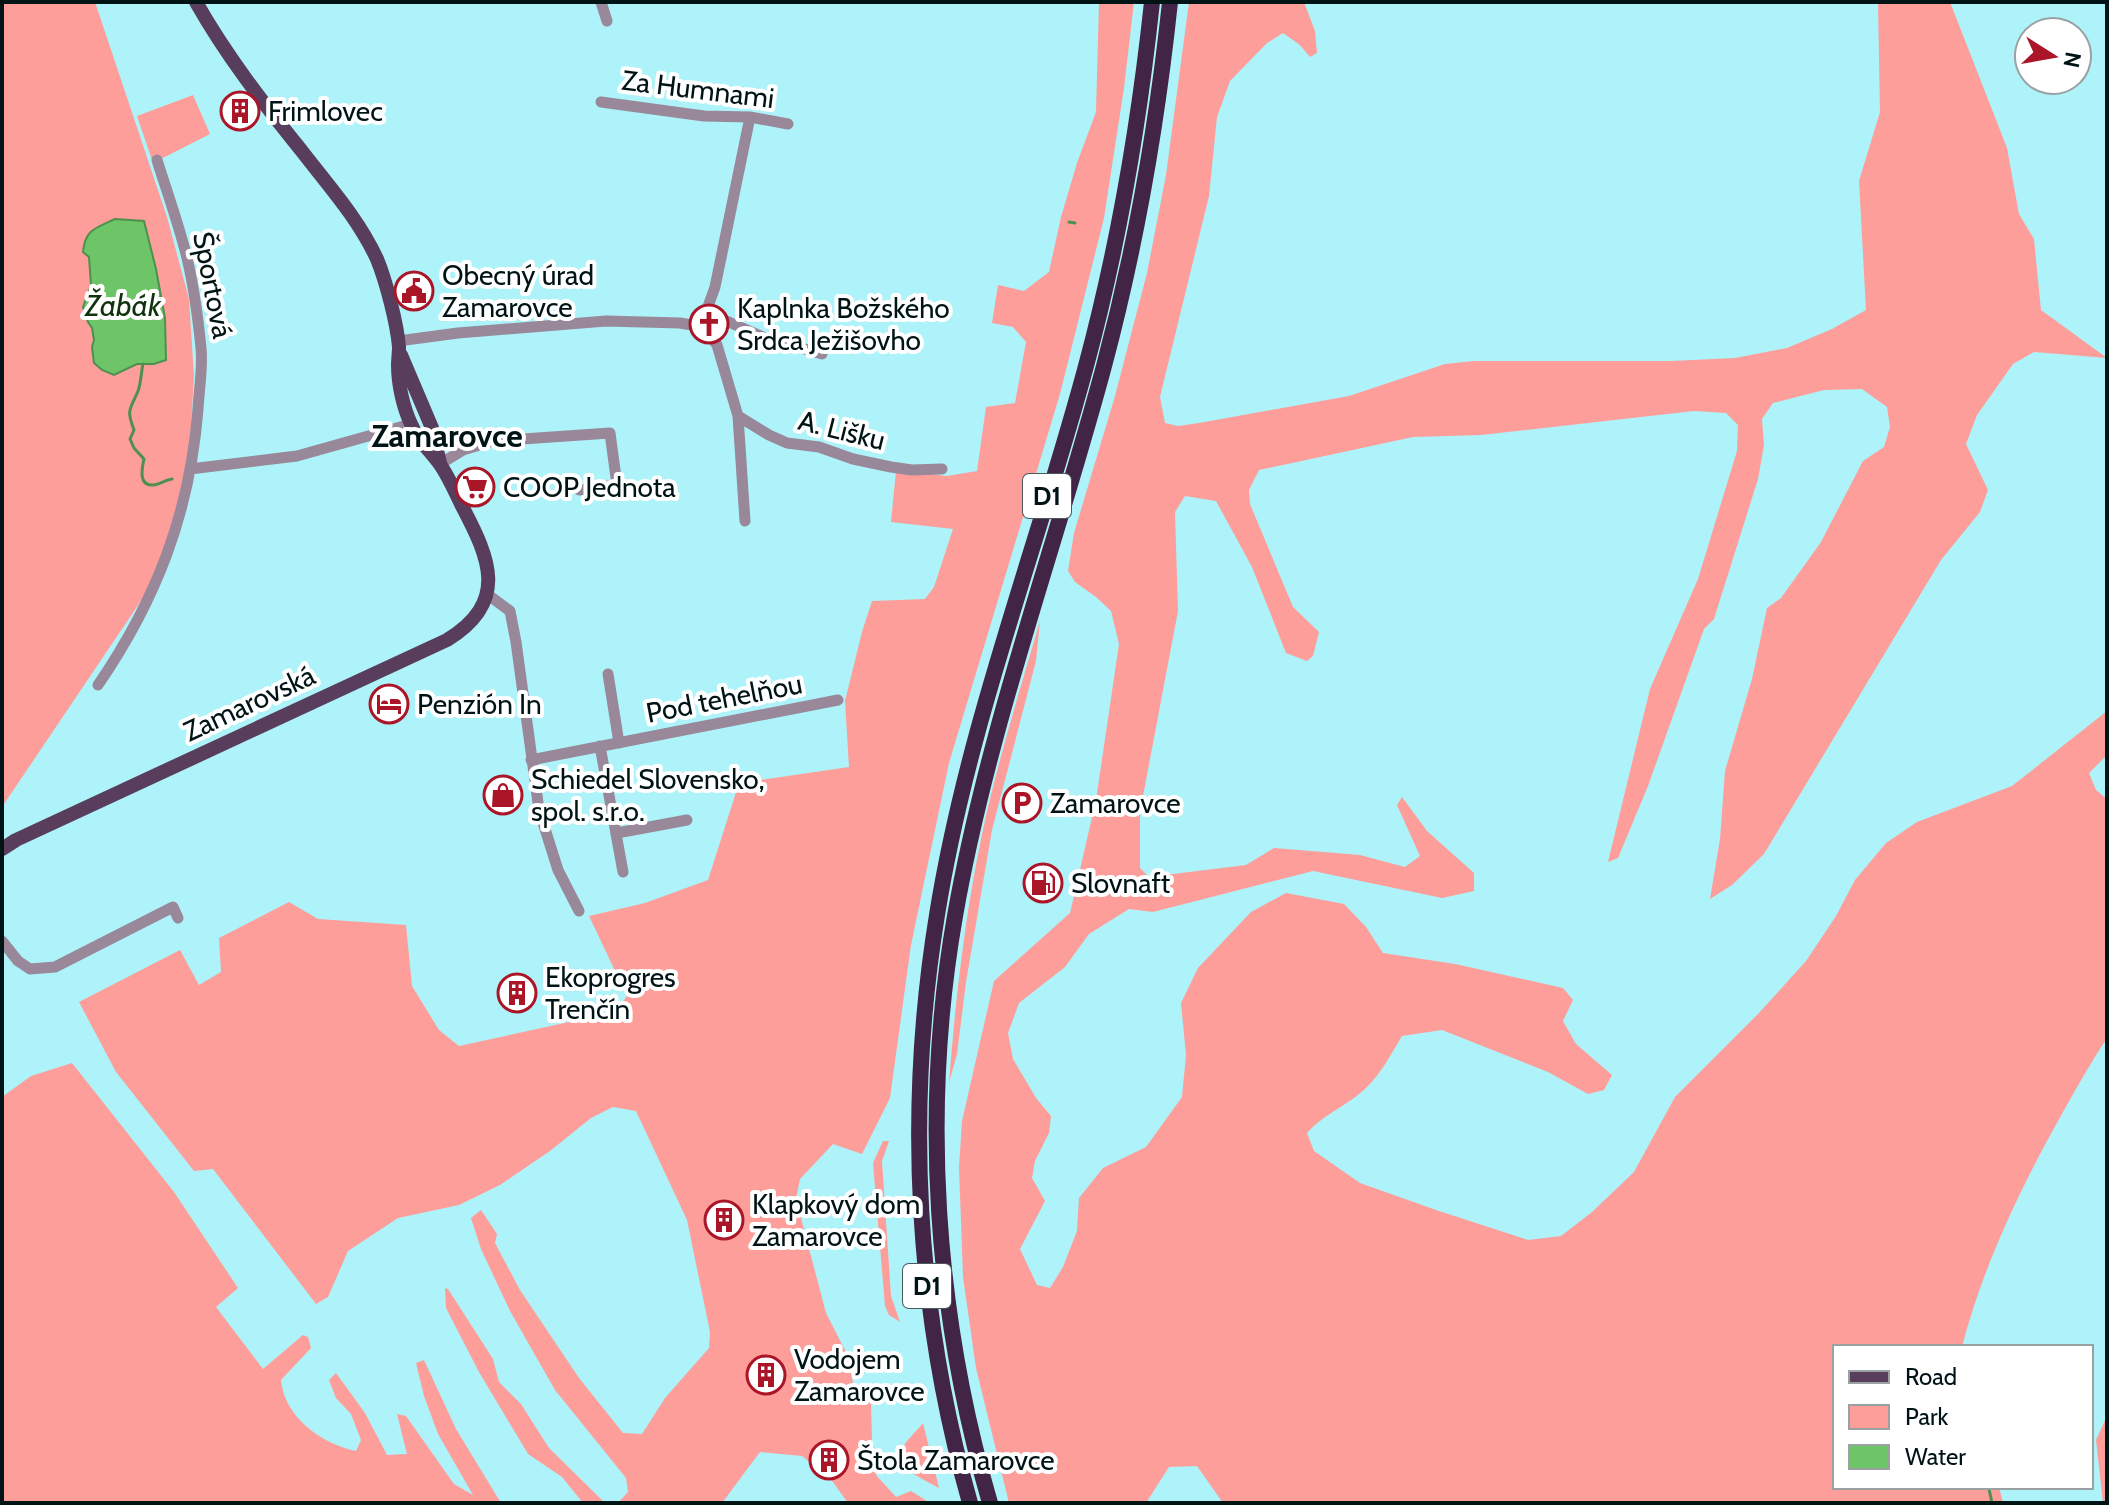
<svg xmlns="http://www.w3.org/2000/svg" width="2109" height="1505" font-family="Cabin,sans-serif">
<rect width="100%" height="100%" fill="#aef3f9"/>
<path fill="#fe9e9a" d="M2 2H95L167 217 189 299 194 376 190 444 184 496 153 583 2 807Z
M1099 2H1134L1124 88 1104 218 1060 394 949 763 911 945 890 1098 862 1154 833 1144 800 1179 796 1199 826 1313 849 1358 853 1383 871 1404 872 1441 879 1465 876 1475 896 1497 911 1491 930 1503H848L830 1478 802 1456 760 1452 722 1503H618L628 1492 626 1478 555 1390 510 1311 481 1249 471 1218 481 1210 497 1234 495 1243 520 1290 579 1378 623 1433 642 1434 665 1398 709 1348 710 1332 687 1220 636 1111 613 1107 591 1118 550 1151 500 1185 459 1205 398 1218 348 1251 328 1297 316 1304 213 1169 194 1171 116 1072 79 1002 180 950 199 985 221 972 219 938 289 902 318 919 406 925 412 986 439 1030 459 1046 615 1012 627 996 589 916 645 903 708 880 739 783 849 767 845 701 862 632 872 601 925 599 934 587 953 529 891 522 896 471 947 476 977 471 986 407 1015 403 1026 342 1013 327 992 323 998 285 1024 291 1049 272 1061 217 1077 163 1096 112Z
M1189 2H1304L1315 31 1317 53 1310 57 1300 45 1283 33 1267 43 1230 81 1217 117 1209 196 1160 397 1165 423 1178 426 1199 423 1349 396 1445 364 1474 361H1671L1735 358 1787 348 1832 329 1866 310 1859 181 1880 112 1878 2H1950L2007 148 2019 214 2034 239 2041 310 2107 358 2034 352 2013 364 1977 415 1966 444 1988 490 1980 512 1941 560 1764 854 1732 885 1710 899 1720 839 1725 771 1752 679 1767 608 1781 598 1821 542 1863 461 1884 447 1890 427 1887 407 1862 389 1824 390 1773 403 1762 419 1764 445 1758 479 1714 619 1704 629 1648 786 1618 858 1608 862 1650 689 1698 579 1737 451 1738 425 1726 413 1694 411 1481 435 1413 437 1259 470 1249 490 1250 504 1293 607 1319 632 1313 656 1307 661 1286 653 1252 567 1216 501 1185 496 1175 512 1178 611 1140 812V868L1149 877 1246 865 1274 848 1360 855 1405 867 1420 856 1397 805 1402 797 1427 831 1474 873V891L1442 898 1313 871 1153 912 1129 909 1089 934 1065 967 1019 1003 1008 1033 1013 1059 1036 1098 1051 1116 1049 1133 1035 1161 1032 1178 1045 1201 1020 1249 1037 1285 1050 1288 1063 1267 1077 1231 1079 1198 1103 1168 1146 1147 1182 1097 1186 1055 1181 1003 1198 968 1251 912 1286 893 1344 904 1366 927 1383 953 1455 964 1563 988 1573 1000 1563 1021 1576 1044 1612 1075 1604 1090 1588 1094 1548 1072 1442 1030 1402 1036C1391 1054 1382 1072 1367 1087 1349 1105 1325 1113 1307 1133L1314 1151 1360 1183 1436 1210 1528 1240 1561 1236 1592 1212 1634 1172 1675 1097 1758 1014 1806 961 1836 916 1855 880 1886 843 1917 822 2012 786 2107 711V755L2089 773 2096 790 2107 799V1038C2091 1062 2077 1087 2063 1112 2022 1185 1983 1265 1962 1347H1835V1487H1999L2003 1503H1223L1197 1466 1169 1467 1146 1503H1009L976 1368 963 1277 959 1167 962 1121 994 981 1070 913 1096 800 1119 644 1111 611 1096 597 1075 582 1068 571 1074 533 1115 396 1147 273 1166 175Z
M193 95 210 134 153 163 137 116Z
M1040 621 1036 661 992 830 966 982 957 1054 949 1083C956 993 966 905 986 816 1001 751 1021 686 1040 621Z
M72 1063 174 1192 238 1288 216 1307 263 1369 303 1335 308 1337 311 1348 281 1380C284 1417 322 1444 356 1451L361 1440 351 1414 336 1398 329 1380 336 1373 365 1413 387 1455 407 1454 397 1414 406 1416 454 1484 473 1495 438 1434 424 1396 416 1363 424 1360 456 1429 501 1503H2V1097L31 1076Z
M883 1141H889L882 1161 891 1296 900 1322 889 1315 885 1306 873 1163Z
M445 1288 448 1289 493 1359 499 1382 521 1404 549 1448 604 1502 610 1503H583L562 1477 528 1454 479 1372 446 1308Z
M2107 1416V1503H2103L2096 1440Z
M923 1423 939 1488C926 1480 893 1468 902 1449 906 1440 917 1431 923 1423Z"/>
<path fill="#6ec568" stroke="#4d904f" stroke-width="2" d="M115 219 144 221 156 269 165 318 166 360 154 364H137L114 375 102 370 94 363 92 347 94 340 92 328 88 322 83 307 91 285 89 257 83 252C85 229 96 228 115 219Z"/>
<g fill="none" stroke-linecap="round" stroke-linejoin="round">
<path stroke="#4d904f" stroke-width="3" d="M1069 222 1075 223
M143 364C141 373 141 383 138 391 130 410 126 409 134 430L130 439 134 448 144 459C142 468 138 486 153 485 159 485 165 480 172 479
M1989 1489 1992 1503"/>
<path stroke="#98889a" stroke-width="11" d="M601 2 607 21
M601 102 704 116 750 117 788 124
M706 312 763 337 822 354
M698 326 706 312 715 287 750 117
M398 341 458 333 606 321 680 323 698 326 709 334 717 345 738 416 745 521
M738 416 769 435 787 443 819 447 853 459 891 467 912 470 942 469
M440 464 463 450 493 441 610 433 617 485 579 490
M190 469 297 456 411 424
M487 594 510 611 516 642 539 810 558 870 579 911
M608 674 619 743
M98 685C157 599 190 512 198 409 199 389 203 368 201 348 198 318 194 287 187 258 179 225 167 192 157 160
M600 746 623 872
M531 760 838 700
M617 833 687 820
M2 941 18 961 30 969 55 967 173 907 178 918"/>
<path stroke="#583e5c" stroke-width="14" d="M401 355 432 428 440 463
M2 849 16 840 447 640C509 602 490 559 462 506 455 492 448 475 439 463 429 449 418 441 411 424 403 407 398 384 398 365 398 359 399 353 399 347 397 323 386 281 377 259 358 218 328 185 301 150 263 103 226 55 196 2"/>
<path stroke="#422446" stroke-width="16" d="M970 1503C916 1312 905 1111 937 915 967 727 1037 549 1086 366 1118 247 1139 124 1152 2
M990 1503C935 1314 921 1110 955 916 988 728 1055 549 1104 366 1136 246 1157 125 1170 2"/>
</g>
<defs>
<symbol id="building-ring" viewBox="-11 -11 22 22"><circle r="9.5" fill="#fff" stroke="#ab1528" stroke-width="1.5"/><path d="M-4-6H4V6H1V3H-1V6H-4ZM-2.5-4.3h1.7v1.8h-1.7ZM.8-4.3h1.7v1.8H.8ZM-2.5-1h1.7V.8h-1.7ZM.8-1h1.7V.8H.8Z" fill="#ab1528"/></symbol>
<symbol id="civic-ring" viewBox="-11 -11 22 22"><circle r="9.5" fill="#fff" stroke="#ab1528" stroke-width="1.5"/><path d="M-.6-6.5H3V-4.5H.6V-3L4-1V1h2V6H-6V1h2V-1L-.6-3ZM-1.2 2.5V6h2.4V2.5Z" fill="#ab1528"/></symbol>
<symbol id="church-ring" viewBox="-11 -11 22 22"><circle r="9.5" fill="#fff" stroke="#ab1528" stroke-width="1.5"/><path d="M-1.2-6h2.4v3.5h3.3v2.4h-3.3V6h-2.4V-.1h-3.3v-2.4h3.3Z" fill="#ab1528"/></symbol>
<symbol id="supermarket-ring" viewBox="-11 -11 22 22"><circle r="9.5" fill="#fff" stroke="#ab1528" stroke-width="1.5"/><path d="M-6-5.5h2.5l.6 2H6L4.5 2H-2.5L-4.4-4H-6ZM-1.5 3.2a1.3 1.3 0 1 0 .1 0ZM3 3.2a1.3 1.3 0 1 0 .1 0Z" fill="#ab1528"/></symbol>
<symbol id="hotel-ring" viewBox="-11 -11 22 22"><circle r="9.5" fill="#fff" stroke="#ab1528" stroke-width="1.5"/><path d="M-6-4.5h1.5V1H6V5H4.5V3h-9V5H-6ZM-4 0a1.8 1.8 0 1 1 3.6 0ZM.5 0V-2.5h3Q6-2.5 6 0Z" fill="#ab1528"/></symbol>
<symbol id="shop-ring" viewBox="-11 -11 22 22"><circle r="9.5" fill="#fff" stroke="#ab1528" stroke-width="1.5"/><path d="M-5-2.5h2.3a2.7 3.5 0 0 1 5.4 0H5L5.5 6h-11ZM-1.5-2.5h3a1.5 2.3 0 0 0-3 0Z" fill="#ab1528"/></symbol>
<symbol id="parking-ring" viewBox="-11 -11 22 22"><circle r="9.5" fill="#fff" stroke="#ab1528" stroke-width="1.5"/><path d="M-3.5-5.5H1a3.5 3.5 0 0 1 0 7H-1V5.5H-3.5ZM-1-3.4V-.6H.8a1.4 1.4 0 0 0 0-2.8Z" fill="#ab1528"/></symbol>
<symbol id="fuel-ring" viewBox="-11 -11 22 22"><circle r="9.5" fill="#fff" stroke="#ab1528" stroke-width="1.5"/><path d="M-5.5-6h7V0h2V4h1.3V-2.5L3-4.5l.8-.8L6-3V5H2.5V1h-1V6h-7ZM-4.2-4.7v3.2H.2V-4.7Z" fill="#ab1528"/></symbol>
</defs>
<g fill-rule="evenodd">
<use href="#building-ring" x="218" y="89" width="44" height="44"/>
<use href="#civic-ring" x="392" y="269" width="44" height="44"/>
<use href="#church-ring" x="687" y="302" width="44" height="44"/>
<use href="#supermarket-ring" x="453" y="465" width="44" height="44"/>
<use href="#hotel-ring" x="367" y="682" width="44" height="44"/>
<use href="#shop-ring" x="481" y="773" width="44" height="44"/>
<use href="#parking-ring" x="1000" y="781" width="44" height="44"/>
<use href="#fuel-ring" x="1021" y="861" width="44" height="44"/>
<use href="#building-ring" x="495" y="971" width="44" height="44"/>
<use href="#building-ring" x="702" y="1198" width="44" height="44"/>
<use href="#building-ring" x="744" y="1353" width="44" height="44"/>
<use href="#building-ring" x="807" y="1438" width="44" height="44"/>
</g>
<g text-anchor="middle" stroke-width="8" stroke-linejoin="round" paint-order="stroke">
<g fill="#fff" stroke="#4c5a5c" stroke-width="2">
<rect x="1023" y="474" width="48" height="44" rx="6"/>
<rect x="903" y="1264" width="48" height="44" rx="6"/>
</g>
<g font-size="26" font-weight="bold" fill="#001416">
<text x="1047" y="505">D1</text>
<text x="927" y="1295">D1</text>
</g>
<g font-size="28" fill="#001416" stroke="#fff">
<text transform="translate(698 89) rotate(7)" y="10">Za Humnami</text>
<text transform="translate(213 285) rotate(79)" y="10">Športová</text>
<text transform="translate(842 430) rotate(14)" y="10">A. Lišku</text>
<text transform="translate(724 698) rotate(-11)" y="10">Pod tehelňou</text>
<text transform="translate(249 703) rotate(-25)" y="10">Zamarovská</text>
</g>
<g font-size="28" fill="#001416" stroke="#fff" text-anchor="start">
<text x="268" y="121">Frimlovec</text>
<text x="442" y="285">Obecný úrad<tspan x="442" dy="32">Zamarovce</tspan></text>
<text x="737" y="318">Kaplnka Božského<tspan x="737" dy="32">Srdca Ježišovho</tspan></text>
<text x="503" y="497">COOP Jednota</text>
<text x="417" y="714">Penzión In</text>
<text x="531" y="789">Schiedel Slovensko,<tspan x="531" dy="32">spol. s.r.o.</tspan></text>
<text x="1050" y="813">Zamarovce</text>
<text x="1071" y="893">Slovnaft</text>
<text x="545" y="987">Ekoprogres<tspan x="545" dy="32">Trenčín</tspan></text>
<text x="752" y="1214">Klapkový dom<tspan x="752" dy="32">Zamarovce</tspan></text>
<text x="794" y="1369">Vodojem<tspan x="794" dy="32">Zamarovce</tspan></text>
<text x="857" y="1470">Štola Zamarovce</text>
</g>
<g font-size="30" font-style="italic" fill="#10320e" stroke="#fff">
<text x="123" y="316">Žabák</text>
</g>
<g font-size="32" font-weight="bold" fill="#001416" stroke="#fff">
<text x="447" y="447">Zamarovce</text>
</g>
</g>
<rect width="2109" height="1505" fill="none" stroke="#001416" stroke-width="8"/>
<rect x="1833" y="1345" width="260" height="144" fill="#ffffff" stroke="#99a1a2" stroke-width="2"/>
<rect x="1849" y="1371" width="40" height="12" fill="#583e5c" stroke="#99a1a2" stroke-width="2"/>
<text x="1905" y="1385" font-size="24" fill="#001416">Road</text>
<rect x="1849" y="1405" width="40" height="24" fill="#fe9e9a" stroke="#99a1a2" stroke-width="2"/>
<text x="1905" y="1425" font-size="24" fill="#001416">Park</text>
<rect x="1849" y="1445" width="40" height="24" fill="#6ec568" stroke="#99a1a2" stroke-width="2"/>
<text x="1905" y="1465" font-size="24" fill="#001416">Water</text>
<g transform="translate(2053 56) rotate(101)"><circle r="38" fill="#ffffff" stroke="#99a1a2" stroke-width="2"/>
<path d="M0-6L14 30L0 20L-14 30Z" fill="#ab1528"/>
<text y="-12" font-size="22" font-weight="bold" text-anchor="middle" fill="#001416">N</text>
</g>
</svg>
